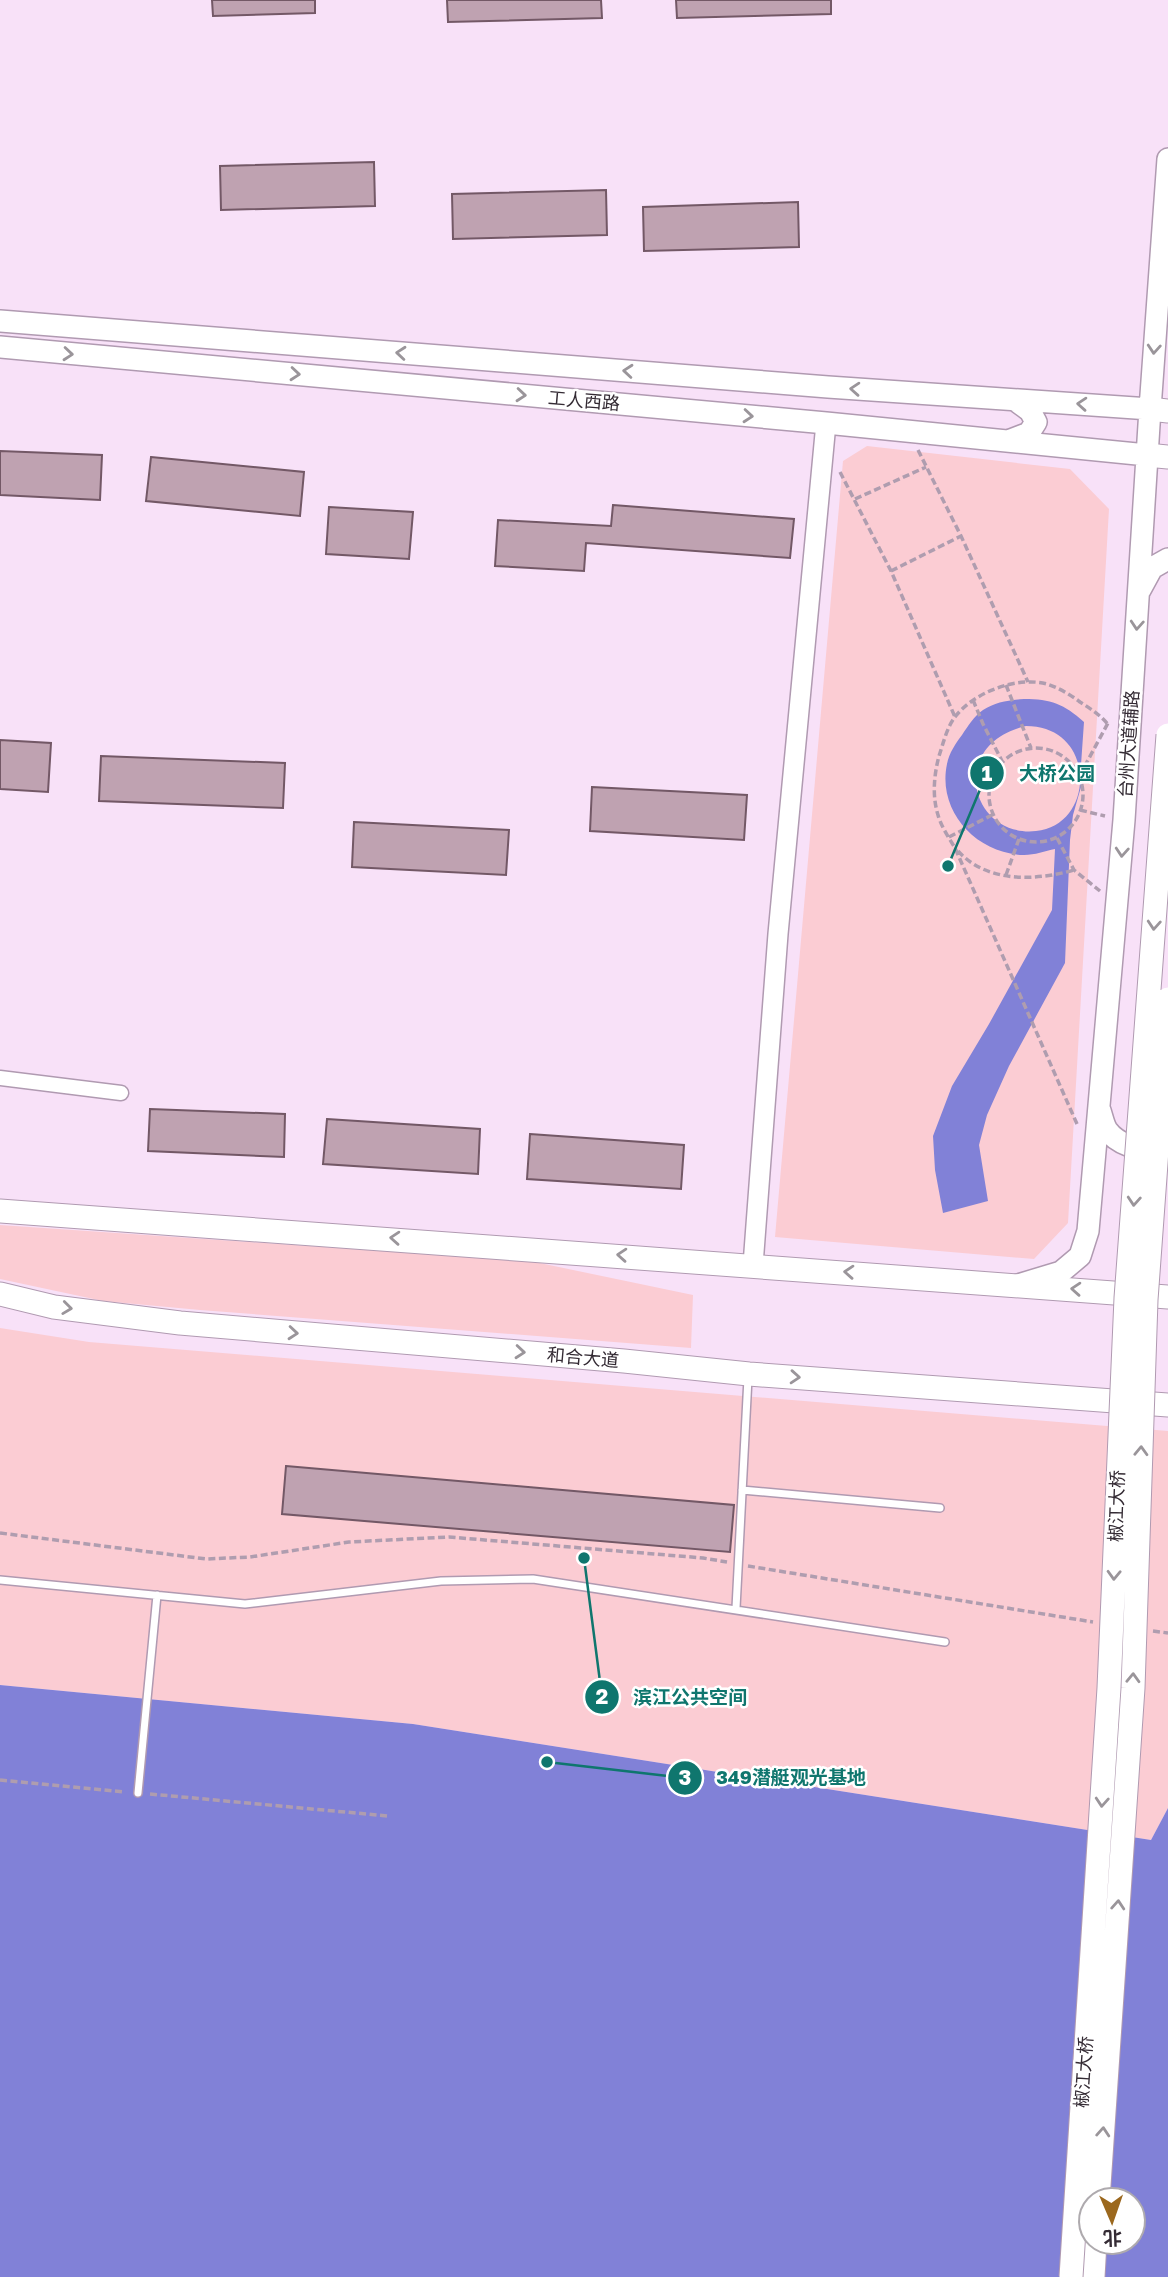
<svg xmlns="http://www.w3.org/2000/svg" width="1168" height="2277" font-family="'Golos Text','Noto Sans SC',sans-serif">
<rect width="100%" height="100%" fill="#f8e1f8"/>
<path fill="#fbccd3" d="M867 446 1070 469 1109 509 1068 1223 1034 1259 775 1237 843 461Z
M0 1225 530 1261 693 1295 691 1348 200 1310 103 1301 0 1279Z
M0 1328 89 1342 1168 1431V1808L1151 1840 413 1724 0 1685Z"/>
<path fill="#8181d7" fill-rule="evenodd" d="M1024 699C1051 699 1064 704 1084 722L1081 765 1083 780 1073 815 1070 840 1065 963 1009 1066 987 1115 979 1145 988 1201 943 1213 935 1170 933 1136 952 1086 989 1024 1052 910 1055 849C1045 851 1035 855 1024 855 976 854 937 811 947 764 949 753 956 743 962 735 968 726 974 716 983 710 995 702 1010 700 1024 699ZM1026 726C1097 726 1096 825 1036 831 971 838 946 745 1026 726Z
M0 1685 413 1724 1151 1840 1168 1808V2277H0ZM1091 2200H1133V2242H1091Z"/>
<path fill="#bfa2b1" stroke="#735866" stroke-width="2" d="M212 0H315V13L213 16Z
M447 0H601L602 18 448 22Z
M676 0H831V14L677 18Z
M374 162 375 206 221 210 220 166Z
M606 190 607 235 453 239 452 194Z
M798 202 799 247 644 251 643 207Z
M0 451 102 455 100 500 0 495Z
M151 457 304 472 300 516 146 501Z
M613 505 794 519 790 558 586 543 584 571 495 566 498 520 611 526Z
M329 507 413 512 409 559 326 554Z
M0 740 51 743 48 792 0 789Z
M101 756 285 763 283 808 99 801Z
M592 787 747 795 744 840 590 831Z
M354 822 509 830 506 875 352 867Z
M150 1109 285 1114 284 1157 148 1151Z
M327 1119 480 1129 478 1174 323 1164Z
M530 1134 684 1145 681 1189 527 1179Z
M286 1466 734 1505 730 1552 282 1514Z"/>
<g fill="none" stroke-linecap="round" stroke-linejoin="round">
<defs>
<path id="service" d="M742 1490 940 1508
M0 1580 245 1604 441 1581 533 1579 945 1642
M736 1608 748 1378
M138 1793 157 1595"/>
<path id="minor" d="M0 1078 121 1093"/>
<path id="tertiary" d="M753 1265 778 934 826 423"/>
<path id="secondary" d="M0 321 828 387 1150 409
M0 347 826 423 1147 455
M1008 441 1029 433 1036 422 1030 411 1015 400
M1140 590 1152 568 1168 559
M1099 1108C1102 1115 1103 1124 1107 1130 1117 1144 1139 1151 1154 1149
M1018 1285 1061 1272 1080 1256 1088 1231 1124 820 1150 409 1168 159"/>
<path id="primary" d="M1150 409 1168 411
M1147 455 1168 457
M0 1211 1168 1297
M0 1294 54 1307 180 1323 624 1361 749 1374 1168 1405
M1093 2277 1095 2242"/>
</defs>
<use href="#service" stroke="#b09ab1" stroke-width="10"/>
<use href="#minor" stroke="#b09ab1" stroke-width="17"/>
<use href="#tertiary" stroke="#b09ab1" stroke-width="22"/>
<use href="#secondary" stroke="#b09ab1" stroke-width="24"/>
<use href="#primary" stroke="#b09ab1" stroke-width="25"/>
<path stroke="#af9daf" stroke-width="3.5" stroke-dasharray="7 3.5" stroke-linecap="butt" d="M918 450 961 536 1028 682
M840 472 891 571 955 717
M855 499 926 467
M891 571 961 536
M1006 685 1031 748
M973 700 983 724 1002 761
M989 795a47 47 0 1 1 94 0a47 47 0 1 1-94 0Z
M1078 774 1081 773 1108 723
M1080 810 1105 816
M949 837 992 815
M1057 838 1074 870 1100 891
M958 851C987 883 1035 881 1074 870
M1006 875 1019 839
M1077 1124 955 848C949 838 941 826 938 815 932 796 934 775 939 756 943 744 947 727 955 717 974 692 1017 676 1047 684 1059 688 1071 695 1080 702 1091 709 1102 716 1109 726
M0 1533 206 1559 250 1557 349 1542 449 1537 703 1558 727 1562
M748 1566 1093 1622
M1153 1631 1168 1633
M0 1780 125 1792
M150 1794 388 1816"/>
<use href="#service" stroke="#fff" stroke-width="7"/>
<use href="#minor" stroke="#fff" stroke-width="14"/>
<use href="#tertiary" stroke="#fff" stroke-width="19"/>
<use href="#secondary" stroke="#fff" stroke-width="21"/>
<use href="#primary" stroke="#fff" stroke-width="23"/>
<defs>
<path id="primary-bridge" d="M1098 2200 1133 1688 1146 1300 1168 999
M1071 2277 1109 1688 1126 1298 1168 735"/>
</defs>
<use href="#primary-bridge" stroke="#b09ab1" stroke-width="25" stroke-linecap="butt"/>
<use href="#primary-bridge" stroke="#fff" stroke-width="23"/>
</g>
<defs><path id="oneway-chevron" d="M-2-3.5L2.5 0L-2 3.5" fill="none" stroke-width="1.6" stroke-linecap="round" stroke-linejoin="round" transform="scale(1.75)"/></defs>
<g stroke="#9a959a">
<use href="#oneway-chevron" transform="translate(1154 349) rotate(94)"/>
<use href="#oneway-chevron" transform="translate(401 353) rotate(-175)"/>
<use href="#oneway-chevron" transform="translate(68 354) rotate(5)"/>
<use href="#oneway-chevron" transform="translate(628 371) rotate(-175)"/>
<use href="#oneway-chevron" transform="translate(295 374) rotate(5)"/>
<use href="#oneway-chevron" transform="translate(855 389) rotate(-176)"/>
<use href="#oneway-chevron" transform="translate(521 395) rotate(5)"/>
<use href="#oneway-chevron" transform="translate(1082 404) rotate(-176)"/>
<use href="#oneway-chevron" transform="translate(748 416) rotate(5)"/>
<use href="#oneway-chevron" transform="translate(1137 625) rotate(94)"/>
<use href="#oneway-chevron" transform="translate(1122 852) rotate(94)"/>
<use href="#oneway-chevron" transform="translate(1154 925) rotate(94)"/>
<use href="#oneway-chevron" transform="translate(1134 1201) rotate(94)"/>
<use href="#oneway-chevron" transform="translate(395 1238) rotate(-176)"/>
<use href="#oneway-chevron" transform="translate(622 1255) rotate(-176)"/>
<use href="#oneway-chevron" transform="translate(849 1272) rotate(-176)"/>
<use href="#oneway-chevron" transform="translate(1076 1289) rotate(-176)"/>
<use href="#oneway-chevron" transform="translate(67 1308) rotate(7)"/>
<use href="#oneway-chevron" transform="translate(293 1333) rotate(5)"/>
<use href="#oneway-chevron" transform="translate(520 1352) rotate(5)"/>
<use href="#oneway-chevron" transform="translate(795 1377) rotate(4)"/>
<use href="#oneway-chevron" transform="translate(1141 1451) rotate(-88)"/>
<use href="#oneway-chevron" transform="translate(1114 1575) rotate(92)"/>
<use href="#oneway-chevron" transform="translate(1133 1678) rotate(-88)"/>
<use href="#oneway-chevron" transform="translate(1102 1802) rotate(94)"/>
<use href="#oneway-chevron" transform="translate(1118 1905) rotate(-86)"/>
<use href="#oneway-chevron" transform="translate(1103 2132) rotate(-86)"/>
</g>
<g text-anchor="middle" stroke-width="5" stroke-linejoin="round" paint-order="stroke">
<g font-size="18" fill="#342b34" stroke="#fff">
<text transform="translate(584 401) rotate(5)" y="6">工人西路</text>
<text transform="translate(1129 744) rotate(-86)" y="6">台州大道辅路</text>
<text transform="translate(583 1358) rotate(5)" y="6">和合大道</text>
<text transform="translate(1117 1506) rotate(-88)" y="6">椒江大桥</text>
<text transform="translate(1084 2072) rotate(-86)" y="6">椒江大桥</text>
</g>
</g>
<path fill="none" stroke="#0f766e" stroke-width="2.5" d="M948 866L987 773M584 1558L602 1697M547 1762L685 1778"/>
<g fill="#0f766e" stroke="#fff" stroke-width="2.5">
<circle cx="948" cy="866" r="7"/>
<circle cx="584" cy="1558" r="7"/>
<circle cx="547" cy="1762" r="7"/>
<circle cx="987" cy="773" r="18"/>
<circle cx="602" cy="1697" r="18"/>
<circle cx="685" cy="1778" r="18"/>
</g>
<g font-size="21" text-anchor="middle" font-weight="bold" fill="#fff">
<text x="987" y="781">1</text>
<text x="602" y="1704">2</text>
<text x="685" y="1785">3</text>
</g>
<g font-size="19" text-anchor="middle" font-weight="bold" fill="#0f766e" stroke="#fff" stroke-width="5" stroke-linejoin="round" paint-order="stroke">
<text x="1057" y="780">大桥公园</text>
<text x="690" y="1704">滨江公共空间</text>
<text x="791" y="1784">349潜艇观光基地</text>
</g>
<g transform="translate(1112 2221) rotate(178)"><circle r="33" fill="#ffffff" stroke="#aeaaae" stroke-width="2"/>
<path d="M0-5L12 26L0 18L-12 26Z" fill="#9b681e"/>
<text y="-10" font-size="19" font-weight="bold" text-anchor="middle" fill="#342b34">北</text>
</g>
</svg>
